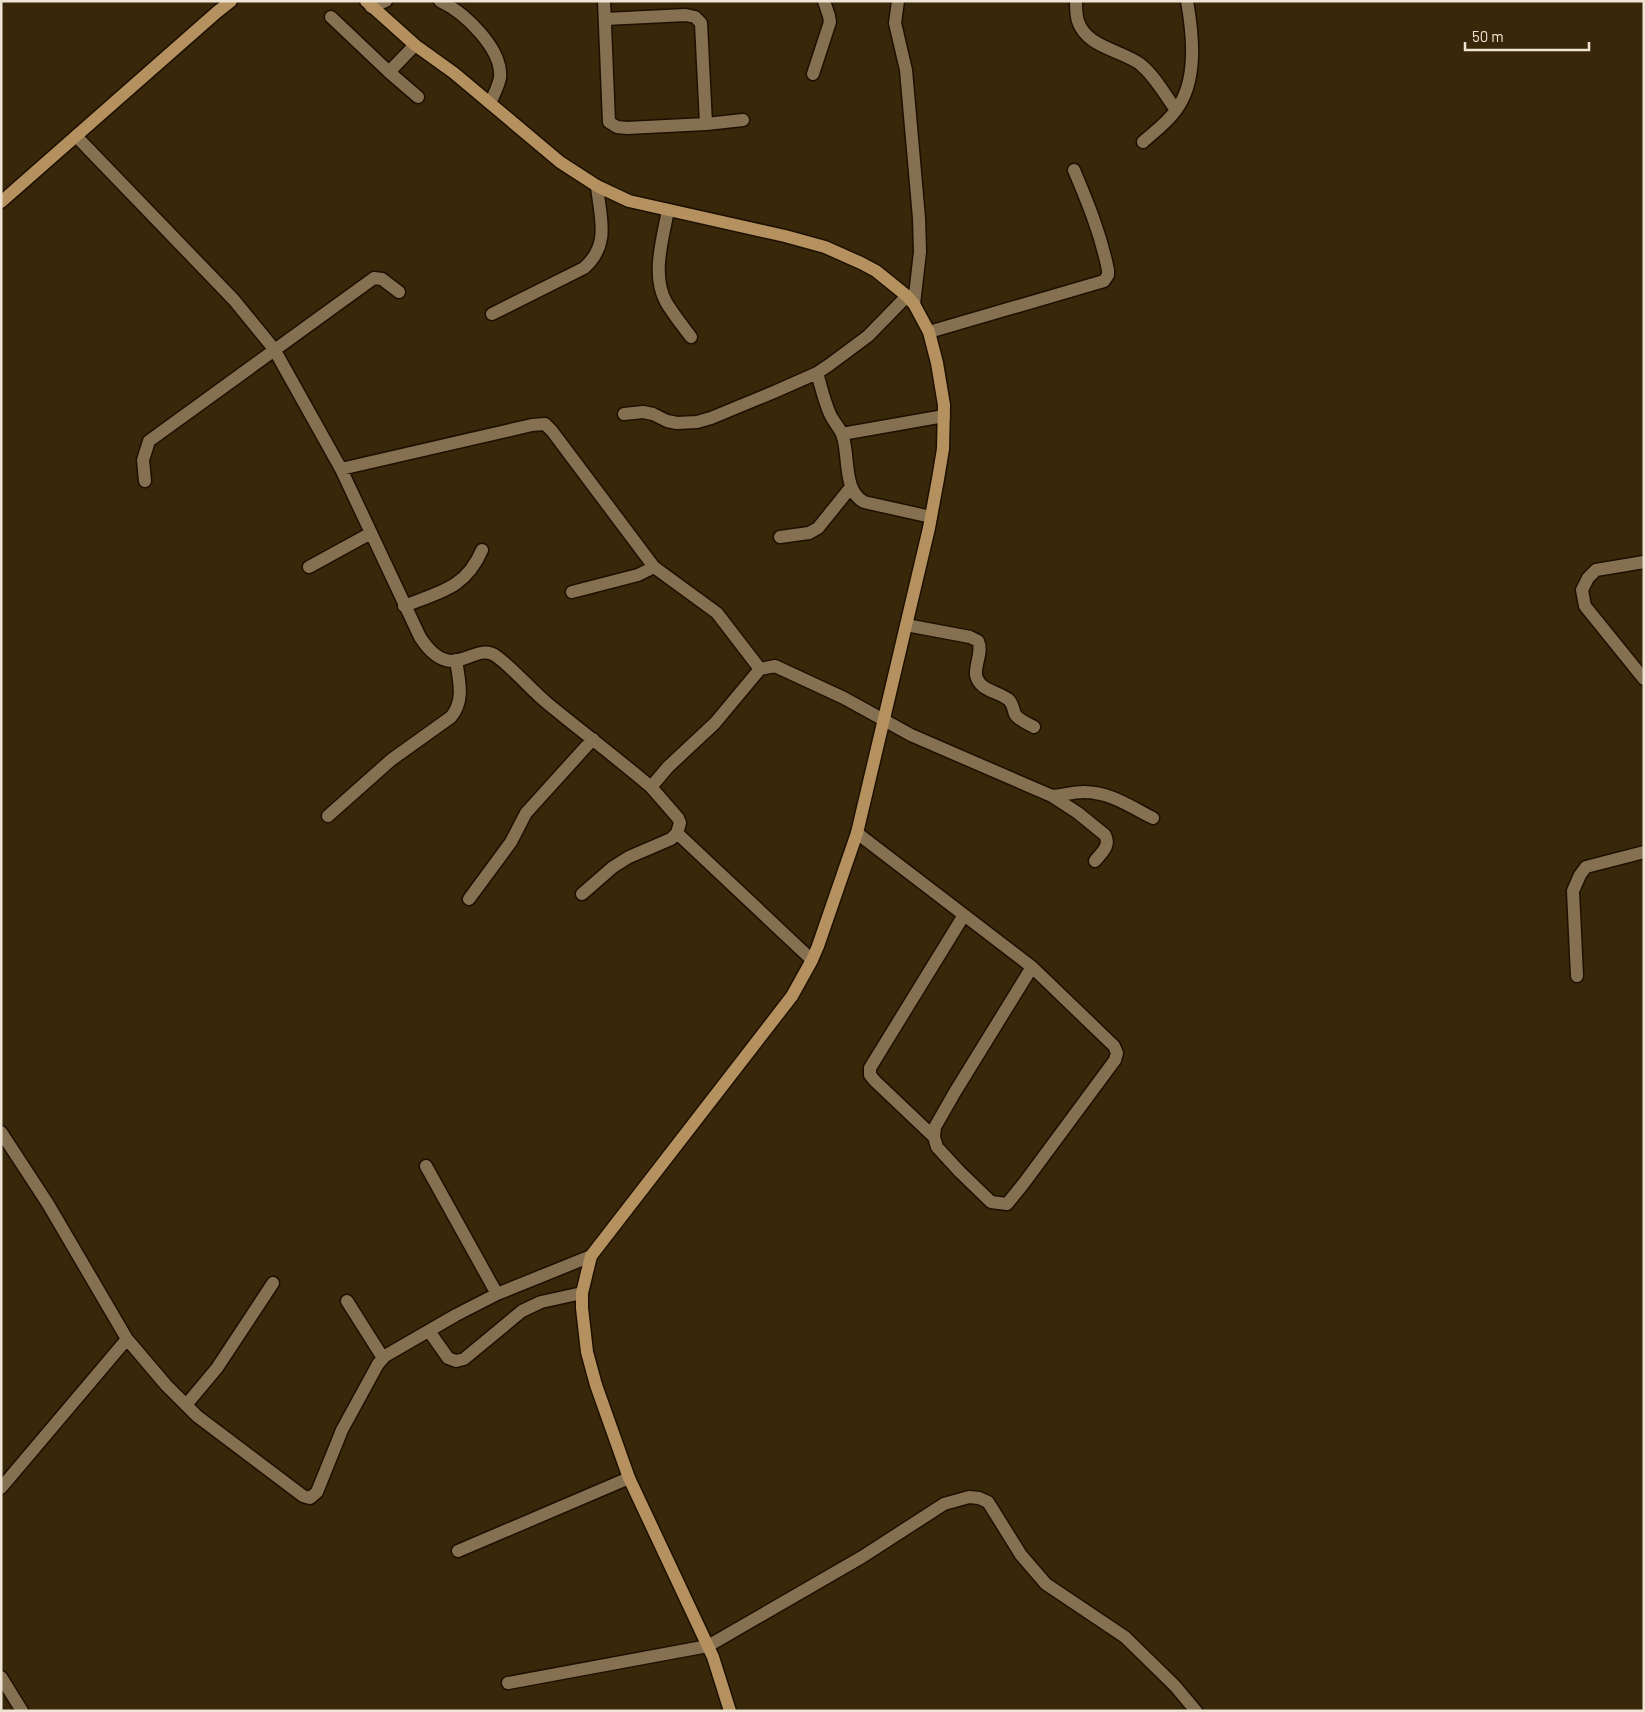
<svg xmlns="http://www.w3.org/2000/svg" width="1645" height="1712" font-family="Barlow,sans-serif">
<rect width="100%" height="100%" fill="#39270a"/>
<g fill="none" stroke-linecap="round" stroke-linejoin="round">
<defs>
<path id="minor" d="M440 1C464 12 503 49 500 78 498 87 494 95 490 103
M604 1 609 122 617 127 627 128 706 124 743 120
M898 1 895 23 906 70 919 218 920 252 914 304
M1076 1C1076 8 1076 15 1078 21 1086 47 1121 50 1140 64 1155 76 1165 95 1176 110
M371 7 386 1
M331 17 389 72
M605 19 686 15 695 17 701 23 706 124
M415 45 389 72 418 97
M813 74 830 22 829 16 824 1
M76 136 234 300 274 349 341 469 420 637C452 687 474 640 496 656 514 669 529 688 547 703 581 731 617 758 651 787L668 767 715 723 760 669 775 666 844 698 911 735 1052 796 1078 813 1105 835C1111 846 1101 853 1095 861
M1143 142C1154 132 1168 122 1176 110 1198 81 1193 35 1187 1
M668 210C663 238 651 275 666 302 673 314 682 325 691 337
M492 314 584 268C611 244 600 218 597 186
M929 332 1104 281 1108 275V270C1101 235 1088 203 1074 170
M817 373C821 386 824 401 830 414 833 421 839 427 842 434 850 454 842 490 864 502L931 517
M624 414 643 412 653 414 667 421 677 423 697 422 711 418 774 392 817 373 829 365 868 336 907 296
M842 434 944 416
M341 469 532 425 545 424 552 431 654 567 717 613 760 669
M145 481 143 460 149 441 374 278 382 279 399 292
M780 537 809 533 818 528 851 487
M1644 562 1596 570 1588 578 1582 590 1585 606 1644 679
M309 567 371 533
M572 592 638 575 654 567
M404 606C440 592 466 588 482 550
M906 625 970 637 978 641C983 652 975 663 976 675 979 691 998 691 1009 700 1013 704 1013 709 1015 714 1018 720 1029 724 1034 727
M1052 796C1063 795 1074 792 1084 792 1110 792 1131 807 1153 818
M328 816 391 760 451 717C465 700 459 681 456 660
M677 833 812 960
M857 833 1032 967 955 1092 935 1127 934 1137 937 1147 959 1171 991 1202 1007 1204 1024 1183 1115 1060 1117 1053 1114 1046 1032 967
M582 894 613 867 629 857 671 839 677 833 680 823 678 818 651 787
M469 899 511 842 526 813 593 739
M1577 976 1573 891 1580 875 1586 867 1644 852
M1 1132 48 1204 127 1339 166 1385 197 1416 303 1496 310 1498 317 1492 342 1430 378 1364 385 1356 456 1315 497 1294 591 1256
M934 1137 875 1081 870 1075V1068L964 915
M426 1166 497 1294
M347 1301 383 1358
M429 1331 448 1358 456 1361 464 1359 522 1311 541 1302 582 1293
M186 1405 217 1368 273 1283
M1 1488 127 1339
M458 1551 629 1478
M1 1677 22 1711
M508 1683 708 1646 862 1557 944 1504 969 1497 979 1498 988 1502 1021 1555 1046 1584 1125 1637 1175 1686 1196 1711"/>
<path id="major" d="M366 1 415 45 454 73 560 162 597 186 629 201 785 236 825 247 861 263 876 271 907 296 914 304 929 332 937 363 944 405 943 449 938 479 929 528 857 833 818 946 812 960 792 996 591 1256 582 1293V1308L587 1352 596 1385 629 1478 713 1657 730 1711
M1 202 217 12 231 1"/>
</defs>
<use href="#minor" stroke="#1d1000" stroke-width="15"/>
<use href="#major" stroke="#1d1000" stroke-width="15"/>
<use href="#minor" stroke="#857052" stroke-width="12"/>
<use href="#major" stroke="#b4915f" stroke-width="12"/>
</g>
<rect width="1645" height="1712" fill="none" stroke="#efe4d3" stroke-width="5"/>
<path d="M1465 42v8h124v-8" fill="none" stroke="#efe4d3" stroke-width="2.5"/>
<text x="1472" y="42" font-size="15" fill="#efe4d3" stroke="#39270a" stroke-width="4" paint-order="stroke">50 m</text>
</svg>
